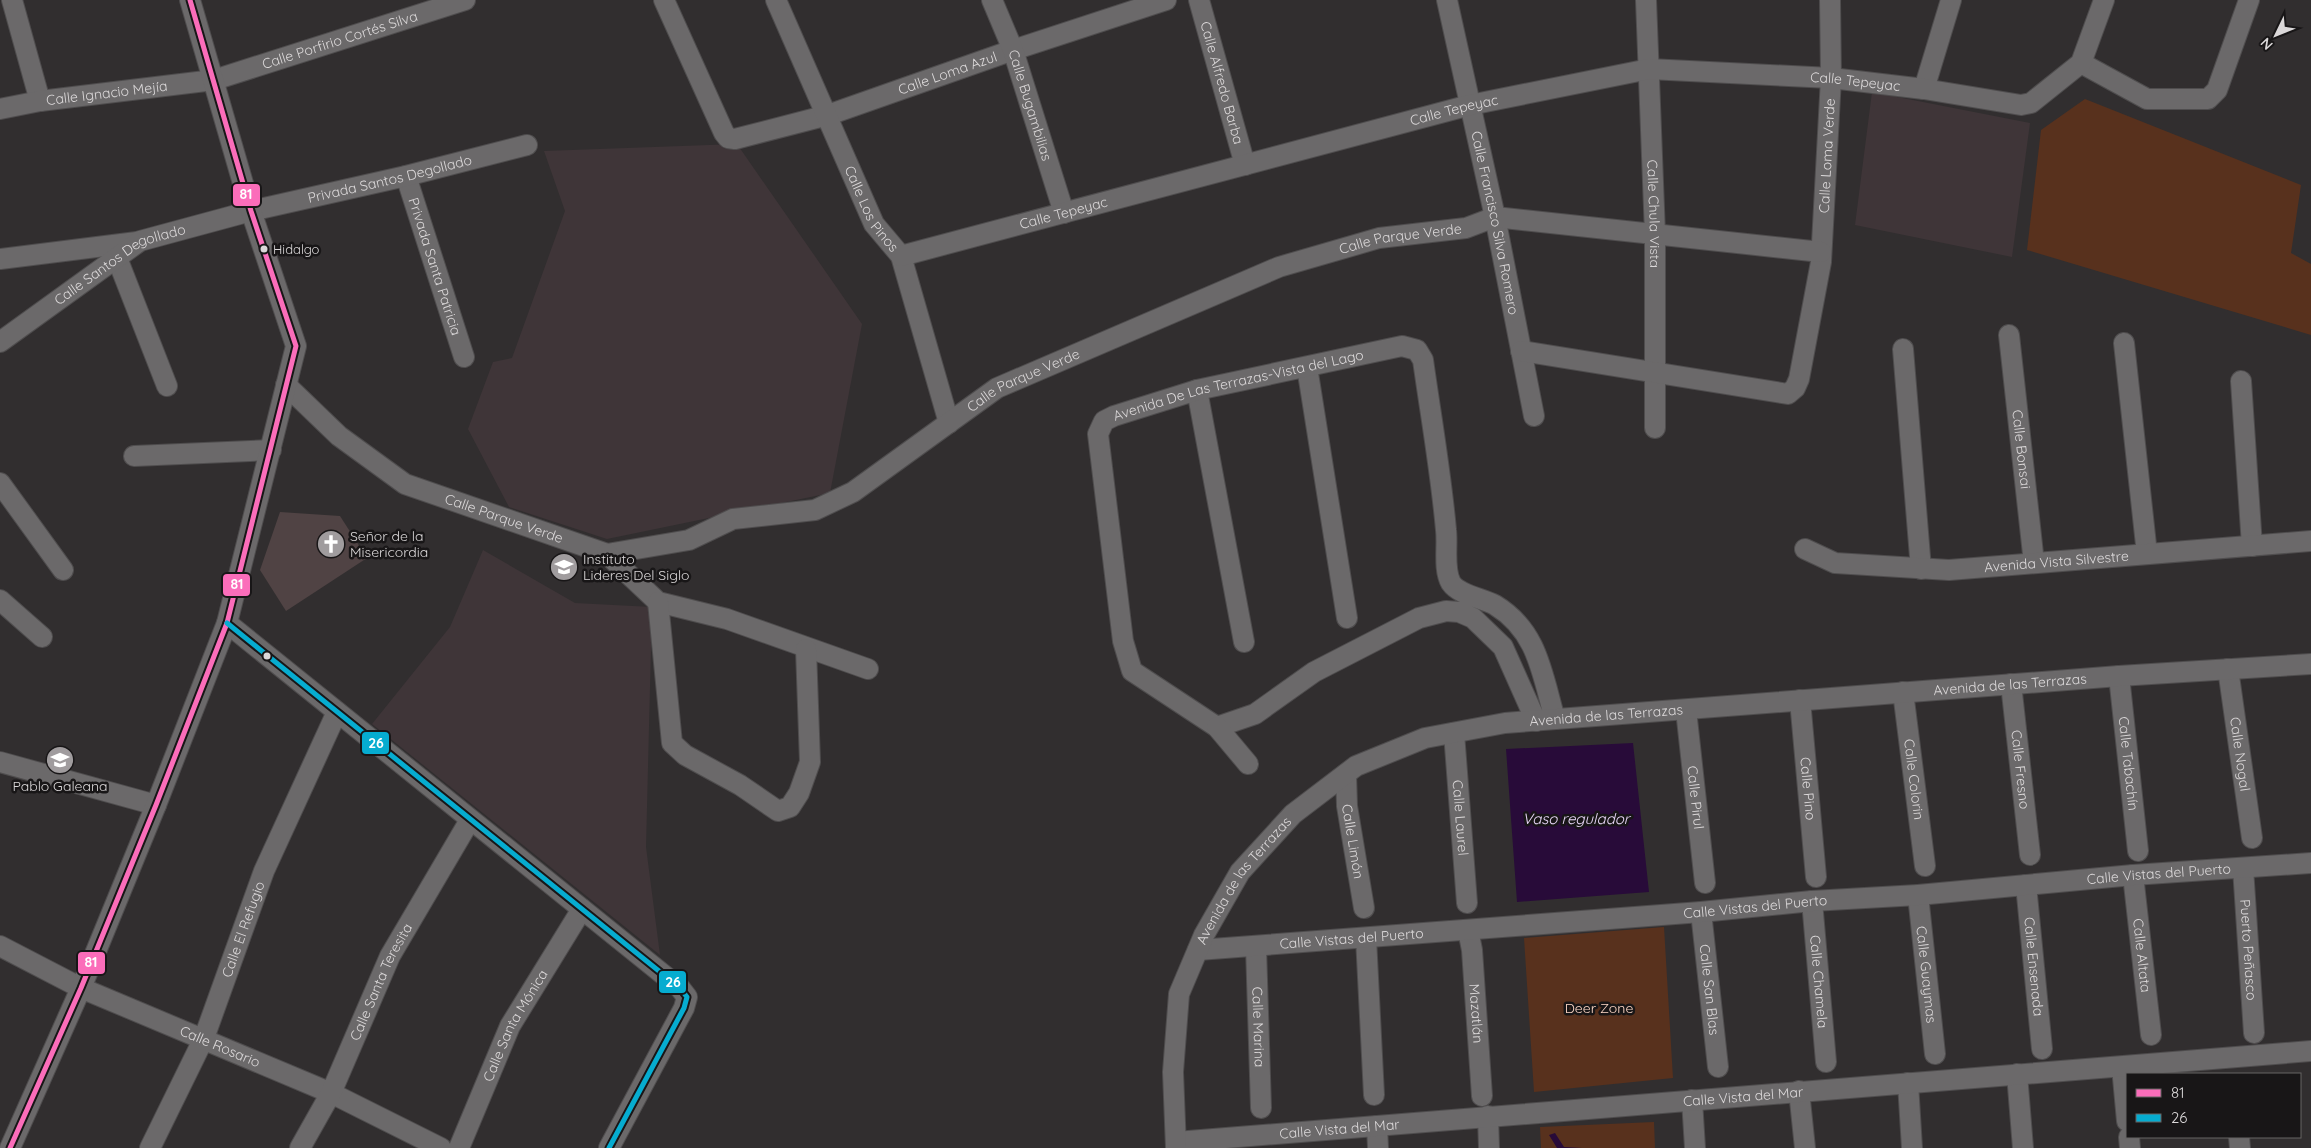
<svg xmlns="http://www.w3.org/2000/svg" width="2311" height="1148" font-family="Quicksand,sans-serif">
<rect width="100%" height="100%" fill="#312e2f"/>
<path fill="#3f3538" d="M1872 92 2030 123 2012 257 1855 225Z
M737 144 862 324 830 493 607 539 509 507 468 429 493 362 512 358 565 211 544 151Z
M483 550 575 603 652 607 646 847 660 955 372 724 450 627Z"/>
<path fill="#58311d" d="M2085 99 2301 185 2291 253 2311 264V335L2027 250 2041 130Z
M1664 927 1673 1078 1534 1092 1524 938Z
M1654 1122 1655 1148H1541L1540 1127Z"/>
<path fill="#280b39" d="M1633 743 1649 892 1517 902 1506 749Z
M1555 1133 1564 1147 1582 1148H1557L1549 1135Z"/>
<path fill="#504344" d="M280 512 340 516 367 558 286 611 260 570Z"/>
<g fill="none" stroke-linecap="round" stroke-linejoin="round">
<defs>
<g id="street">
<path d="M12 0 40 101"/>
<path id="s1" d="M664 0 724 133 728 138 735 139 828 115 1013 50 1166 0"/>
<path id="s2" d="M776 0 874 224 901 256 949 423"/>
<path id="s3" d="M992 0 1013 50 1064 213"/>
<path id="s4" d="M1199 0 1245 165"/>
<path id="s5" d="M1447 0 1495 217 1534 416"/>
<path id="s6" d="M1646 0 1655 234V428"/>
<path d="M2081 63 2147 99H2208L2217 90 2249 0"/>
<path d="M1924 89 1951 0"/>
<path id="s7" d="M0 109 40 101 214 80 465 0"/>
<path id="s8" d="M406 176 464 357"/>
<path id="s9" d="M901 256 1470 105 1649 69 1831 78 1924 89 2021 105 2031 103 2081 63 2104 0"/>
<path d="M117 258 167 386"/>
<path d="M0 259 137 242"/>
<path id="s10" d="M2009 335 2034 563"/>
<path id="s11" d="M0 342 140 241 251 211 406 176 527 145"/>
<path d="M2124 343 2147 554"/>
<path d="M1903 349 1921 569"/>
<path id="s12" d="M1521 351 1788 394 1795 388 1799 379 1821 262 1831 78 1830 0"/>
<path d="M1307 367 1347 618"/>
<path d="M2241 381 2252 546"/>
<path id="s13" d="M286 385 339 436 405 484 607 554 689 540 733 519 815 510 853 492 997 388 1279 267 1379 238 1466 228 1495 217 1821 252"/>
<path d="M1197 390 1244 642"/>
<path d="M134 456 271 450"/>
<path d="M0 483 63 570"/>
<path id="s14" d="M1805 549 1835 563 1949 570 2311 541"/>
<path d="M607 554 658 602 727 619 868 669"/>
<path d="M0 600 42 637"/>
<path d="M658 602 672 743 685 755 740 785 778 811 790 807 799 793 810 762 806 649"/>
<path d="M227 623 680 988 687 997 684 1008 609 1148"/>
<path id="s15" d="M2228 669 2252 838"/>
<path id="s16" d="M2119 676 2138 851"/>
<path id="s17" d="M2011 684 2030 855"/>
<path id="s18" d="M1903 692 1925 866"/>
<path id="s19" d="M1800 700 1816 877"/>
<path id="s20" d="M1686 710 1705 883"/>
<path id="s21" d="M1536 721 1503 647 1473 618 1459 612 1446 611 1419 618 1314 672 1255 714 1217 727 1132 671 1123 641 1098 434 1104 421 1114 416 1197 390 1402 346 1417 350 1423 360C1431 417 1441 473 1446 530 1448 546 1443 569 1451 583 1459 595 1482 598 1495 605 1538 631 1542 674 1555 719"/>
<path d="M1217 727 1248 764"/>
<path id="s22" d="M1454 733 1467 903"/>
<path d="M0 762 156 805"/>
<path id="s23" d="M1346 774 1347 806 1364 908"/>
<path id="s24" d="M2243 868 2254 1033"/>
<path id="s25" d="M2133 875 2151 1035"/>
<path id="s26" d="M2026 885 2042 1049"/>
<path id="s27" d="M1918 895 1935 1054"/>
<path id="s28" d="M1812 901 1826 1062"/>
<path id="s29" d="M1701 912 1718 1067"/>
<path id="s30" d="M1468 930 1472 950 1482 1096"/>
<path d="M1366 938 1374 1095"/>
<path id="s31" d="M0 946 81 988 331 1093 441 1148"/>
<path id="s32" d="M1256 947 1261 1108"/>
<path id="s33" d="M1198 950 1701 912 1812 901 1918 895 2133 875 2311 863"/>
<path d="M2122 1067 2127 1121"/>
<path d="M2017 1074 2023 1148"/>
<path d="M1908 1083 1912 1148"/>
<path d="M1799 1091 1805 1148"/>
<path d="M1692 1100 1695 1148"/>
<path d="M1488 1116 1489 1148"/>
<path d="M1377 1126 1378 1148"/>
<path d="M2129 1137 2130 1148"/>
<path d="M2239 1137 2240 1148"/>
<path id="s34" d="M1176 1142 2311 1051"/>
<path d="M10 1148 81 988 156 805 227 623 296 346 251 211 190 0"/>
<path id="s35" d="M150 1148 204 1038 264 871 337 712"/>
<path id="s36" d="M300 1148 331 1093 390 956 470 820"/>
<path id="s37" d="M459 1148 510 1026 582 909"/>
<path id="s38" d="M1176 1148 1173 1072 1179 994 1204 935 1240 872 1293 814 1356 766 1425 738 1505 723 2119 676 2311 664"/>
</g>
</defs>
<use href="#street" stroke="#4f4d4e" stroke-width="22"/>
<use href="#street" stroke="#6b696a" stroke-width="20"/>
<defs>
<path id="bus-1" d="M10 1148 81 988 156 805 227 623 296 346 251 211 190 0"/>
<path id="bus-2" d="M227 623 680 988 687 997 684 1008 609 1148"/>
</defs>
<use href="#bus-1" stroke="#181617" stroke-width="9"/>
<use href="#bus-2" stroke="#181617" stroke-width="9"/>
<use href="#bus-1" stroke="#fb6dba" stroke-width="5"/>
<use href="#bus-2" stroke="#06acd0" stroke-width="5"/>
</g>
<defs>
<symbol id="church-disc" viewBox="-11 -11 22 22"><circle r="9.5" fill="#a09c9e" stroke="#181617"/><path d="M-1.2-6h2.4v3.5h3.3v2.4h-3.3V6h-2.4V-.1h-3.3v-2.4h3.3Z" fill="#fff"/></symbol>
<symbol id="university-disc" viewBox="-11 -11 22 22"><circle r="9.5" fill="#a09c9e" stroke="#181617"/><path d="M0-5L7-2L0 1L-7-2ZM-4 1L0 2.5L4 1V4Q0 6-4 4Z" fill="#fff"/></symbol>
<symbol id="school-disc" viewBox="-11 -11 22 22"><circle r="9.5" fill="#a09c9e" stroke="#181617"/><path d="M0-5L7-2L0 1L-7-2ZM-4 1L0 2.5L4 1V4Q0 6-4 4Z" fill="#fff"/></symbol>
</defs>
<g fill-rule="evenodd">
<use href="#church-disc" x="315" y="528" width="32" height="32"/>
<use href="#university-disc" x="548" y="551" width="32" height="32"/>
<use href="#school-disc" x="44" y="744" width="32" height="32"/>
</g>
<g fill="#dbd8d9" stroke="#181617" stroke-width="2">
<circle cx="264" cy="249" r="4.5"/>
<circle cx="267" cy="656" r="4.5"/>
</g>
<g text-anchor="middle" stroke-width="5" stroke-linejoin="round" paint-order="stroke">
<g font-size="13" fill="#dbd8d9" stroke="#181617" text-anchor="start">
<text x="273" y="254">Hidalgo</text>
</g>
<g font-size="14" fill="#dbd8d9" stroke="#181617">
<text dy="5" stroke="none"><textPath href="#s7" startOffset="348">Calle Porfirio Cortés Silva</textPath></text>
<text dy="5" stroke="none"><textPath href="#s1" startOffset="382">Calle Loma Azul</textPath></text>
<text dy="5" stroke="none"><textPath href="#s9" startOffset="978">Calle Tepeyac</textPath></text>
<text dy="5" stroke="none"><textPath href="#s4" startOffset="86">Calle Alfredo Barba</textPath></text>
<text dy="5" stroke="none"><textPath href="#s7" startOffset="108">Calle Ignacio Mejía</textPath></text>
<text dy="5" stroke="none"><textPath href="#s3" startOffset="112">Calle Bugambilias</textPath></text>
<text dy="5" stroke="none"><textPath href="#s9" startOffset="572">Calle Tepeyac</textPath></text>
<text dy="5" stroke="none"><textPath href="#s12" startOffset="515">Calle Loma Verde</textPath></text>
<text dy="5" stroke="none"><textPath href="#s11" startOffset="430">Privada Santos Degollado</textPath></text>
<text dy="5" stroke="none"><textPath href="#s2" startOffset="230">Calle Los Pinos</textPath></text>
<text dy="5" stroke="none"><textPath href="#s9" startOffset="168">Calle Tepeyac</textPath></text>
<text dy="5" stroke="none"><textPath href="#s6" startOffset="214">Calle Chula Vista</textPath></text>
<text dy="5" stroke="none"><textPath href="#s5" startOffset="228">Calle Francisco Silva Romero</textPath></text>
<text dy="5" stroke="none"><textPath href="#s13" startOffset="1235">Calle Parque Verde</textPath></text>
<text dy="5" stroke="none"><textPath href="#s11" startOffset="144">Calle Santos Degollado</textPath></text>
<text dy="5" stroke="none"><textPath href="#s8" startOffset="95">Privada Santa Patricia</textPath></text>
<text dy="5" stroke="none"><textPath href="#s13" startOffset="830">Calle Parque Verde</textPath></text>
<text dy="5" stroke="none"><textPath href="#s21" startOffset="905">Avenida De Las Terrazas-Vista del Lago</textPath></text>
<text dy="5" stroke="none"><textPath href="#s10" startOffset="115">Calle Bonsai</textPath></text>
<text dy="5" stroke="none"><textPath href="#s13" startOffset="260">Calle Parque Verde</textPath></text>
<text dy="5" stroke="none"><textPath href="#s14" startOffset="255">Avenida Vista Silvestre</textPath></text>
<text dy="5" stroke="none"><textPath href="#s38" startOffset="1111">Avenida de las Terrazas</textPath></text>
<text dy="5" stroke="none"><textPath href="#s38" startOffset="706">Avenida de las Terrazas</textPath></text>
<text dy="5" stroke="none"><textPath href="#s15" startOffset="86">Calle Nogal</textPath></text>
<text dy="5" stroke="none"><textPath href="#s16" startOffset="88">Calle Tabachín</textPath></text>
<text dy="5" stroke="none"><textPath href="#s17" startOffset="86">Calle Fresno</textPath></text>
<text dy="5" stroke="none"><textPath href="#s18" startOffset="88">Calle Colorin</textPath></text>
<text dy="5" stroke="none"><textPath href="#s19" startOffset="89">Calle Pino</textPath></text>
<text dy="5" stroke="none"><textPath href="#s20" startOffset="88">Calle Pirul</textPath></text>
<text dy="5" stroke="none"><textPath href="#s22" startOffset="85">Calle Laurel</textPath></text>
<text dy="5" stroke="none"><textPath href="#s23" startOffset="68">Calle Limón</textPath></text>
<text dy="5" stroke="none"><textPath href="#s33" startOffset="964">Calle Vistas del Puerto</textPath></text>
<text dy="5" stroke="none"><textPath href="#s38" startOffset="286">Avenida de las Terrazas</textPath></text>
<text dy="5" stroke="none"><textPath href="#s33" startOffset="559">Calle Vistas del Puerto</textPath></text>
<text dy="5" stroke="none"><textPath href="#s35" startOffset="238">Calle El Refugio</textPath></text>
<text dy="5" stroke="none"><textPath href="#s33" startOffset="154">Calle Vistas del Puerto</textPath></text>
<text dy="5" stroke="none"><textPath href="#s24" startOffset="82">Puerto Peñasco</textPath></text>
<text dy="5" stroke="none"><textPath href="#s25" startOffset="81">Calle Altata</textPath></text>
<text dy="5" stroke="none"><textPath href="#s26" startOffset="82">Calle Ensenada</textPath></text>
<text dy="5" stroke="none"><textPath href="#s27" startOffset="80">Calle Guaymas</textPath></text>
<text dy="5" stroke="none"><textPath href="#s28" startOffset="81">Calle Chamela</textPath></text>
<text dy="5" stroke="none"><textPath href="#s36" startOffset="185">Calle Santa Teresita</textPath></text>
<text dy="5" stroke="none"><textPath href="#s29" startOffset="78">Calle San Blas</textPath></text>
<text dy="5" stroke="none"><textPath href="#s30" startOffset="84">Mazatlán</textPath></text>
<text dy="5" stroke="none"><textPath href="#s37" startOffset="135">Calle Santa Mónica</textPath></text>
<text dy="5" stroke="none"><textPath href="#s32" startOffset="80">Calle Marina</textPath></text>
<text dy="5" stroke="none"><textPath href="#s31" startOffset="242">Calle Rosario</textPath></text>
<text dy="5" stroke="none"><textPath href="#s34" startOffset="569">Calle Vista del Mar</textPath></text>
<text dy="5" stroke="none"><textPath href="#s34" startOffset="164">Calle Vista del Mar</textPath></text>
</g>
<g font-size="14" fill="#dbd8d9" stroke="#181617" text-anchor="start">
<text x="350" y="541">Señor de la<tspan x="350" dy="16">Misericordia</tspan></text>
<text x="583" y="564">Instituto<tspan x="583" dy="16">Lideres Del Siglo</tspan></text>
<text x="60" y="791" text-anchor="middle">Pablo Galeana</text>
</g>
<g font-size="14" fill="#ffd9c7" stroke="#181617">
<text x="1599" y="1013">Deer Zone</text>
</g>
<g font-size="15" font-style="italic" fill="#ead8fa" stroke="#181617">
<text x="1576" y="824">Vaso regulador</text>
</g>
</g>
<g stroke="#181617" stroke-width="2">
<rect x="232" y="183" width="29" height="24" rx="5" fill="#fb6dba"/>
<rect x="222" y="573" width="29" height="24" rx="5" fill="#fb6dba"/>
<rect x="361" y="731" width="29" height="24" rx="5" fill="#06acd0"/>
<rect x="77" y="951" width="29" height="24" rx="5" fill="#fb6dba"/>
<rect x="658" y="970" width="29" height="24" rx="5" fill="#06acd0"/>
</g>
<g font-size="14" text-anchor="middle" font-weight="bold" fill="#fff">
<text x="246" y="199">81</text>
<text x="237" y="589">81</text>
<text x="376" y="748">26</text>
<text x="91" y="967">81</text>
<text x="673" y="987">26</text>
</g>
<rect x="2126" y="1073" width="175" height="65" fill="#181617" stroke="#666465"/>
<rect x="2136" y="1089" width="25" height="8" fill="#fb6dba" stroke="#666465"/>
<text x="2171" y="1098" font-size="15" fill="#dbd8d9">81</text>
<rect x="2136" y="1114" width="25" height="8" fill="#06acd0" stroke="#666465"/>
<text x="2171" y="1123" font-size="15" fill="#dbd8d9">26</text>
<g transform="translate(2276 35) rotate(227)" stroke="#181617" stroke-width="4" paint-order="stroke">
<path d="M0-4L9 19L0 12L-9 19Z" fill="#dbd8d9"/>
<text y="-8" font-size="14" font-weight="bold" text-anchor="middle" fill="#dbd8d9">N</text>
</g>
</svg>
